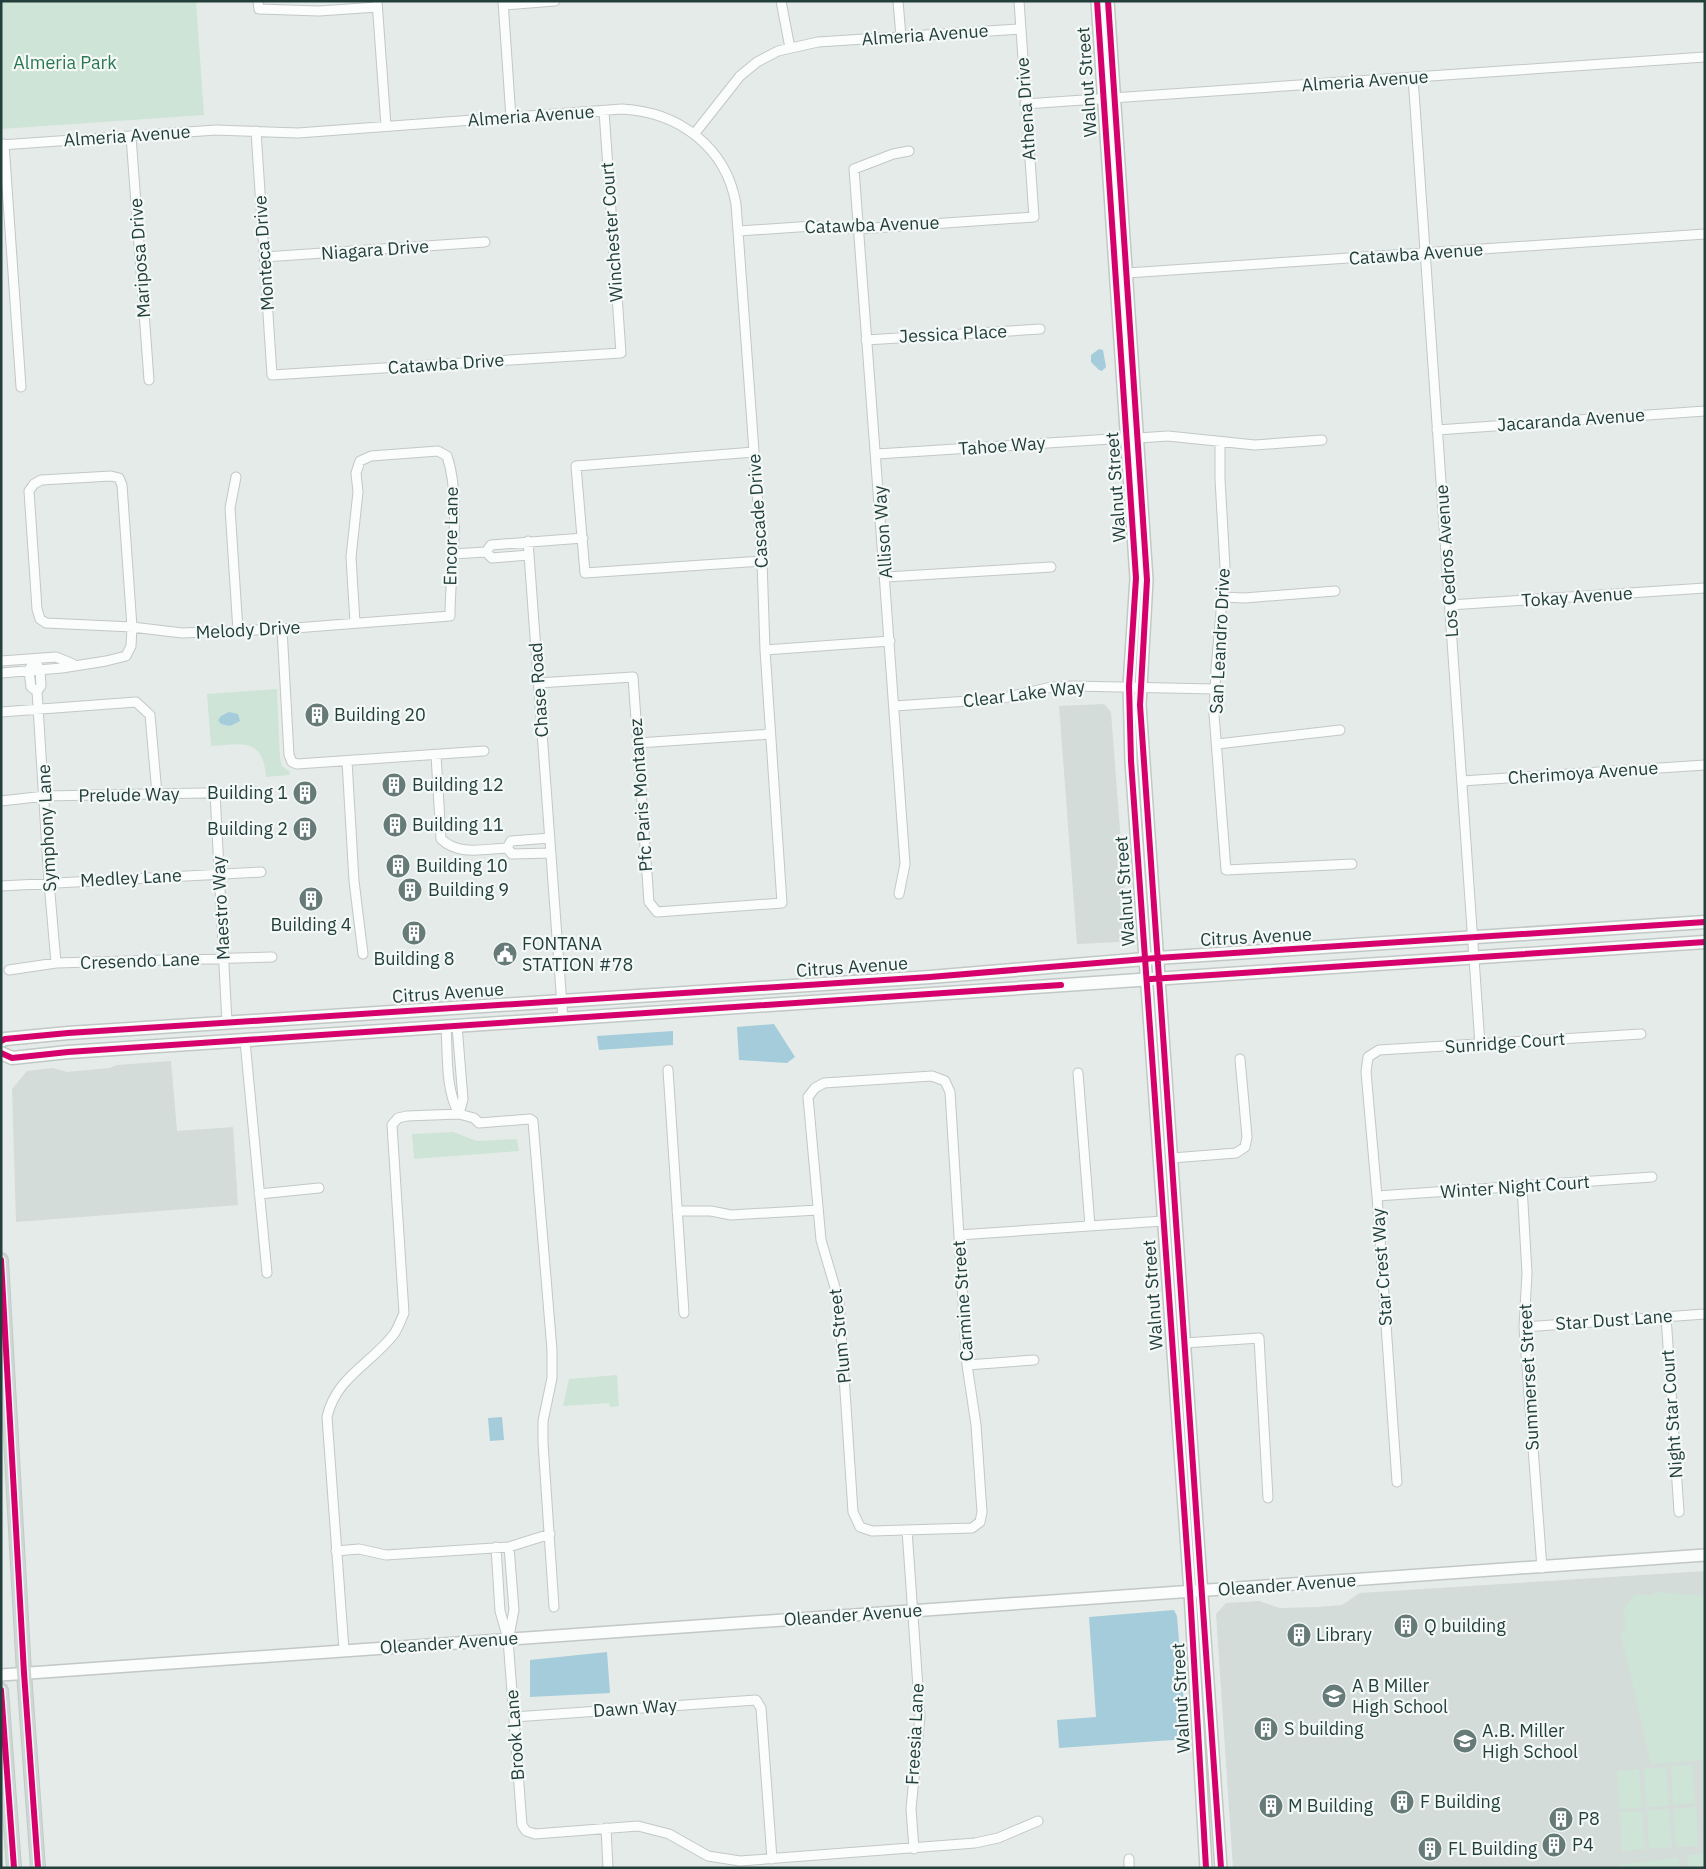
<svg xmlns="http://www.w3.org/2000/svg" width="1706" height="1869" font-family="'IBM Plex Sans',sans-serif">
<rect width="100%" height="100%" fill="#e5ebe9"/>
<path fill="#d3dcd9" d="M1104 704 1111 712 1128 934 1119 942 1077 944 1059 706Z
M171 1061 177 1131 233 1127 238 1205 16 1222 12 1089 27 1071 53 1068 67 1072 109 1068 117 1065Z
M1705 1571V1868H1233L1216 1614 1226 1603 1259 1601 1280 1608 1317 1607 1342 1605 1360 1593Z"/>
<path fill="#cee4d7" d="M1 1H196L204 115 1 129Z
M277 689 280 759 282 766 290 772 289 775 266 777C263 737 242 744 211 746L207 694Z
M453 1132 477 1141 517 1139 519 1151 414 1159 412 1134Z
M617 1375 619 1406 610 1407 609 1403 563 1406 569 1379Z
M1656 1592 1705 1596V1760L1651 1764 1621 1634 1625 1628 1624 1608 1635 1595H1651Z
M1693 1765 1695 1803 1673 1805 1671 1766Z
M1666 1767 1669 1806 1646 1807 1644 1769Z
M1639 1769 1642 1808 1619 1809 1617 1771Z
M1696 1807 1698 1846 1676 1847 1673 1809Z
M1669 1809 1672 1847 1649 1849 1647 1810Z
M1642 1811 1645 1849 1622 1851 1620 1812Z
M1705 1854V1868H1688L1687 1855Z
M1678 1858 1679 1868H1619V1865Z"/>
<path fill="#a5ccda" d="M1099 349 1103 350 1106 367 1102 371 1099 370 1091 362V355Z
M229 712 238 714 240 721 230 726 221 724 218 720 221 716Z
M774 1024 795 1057 787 1063 739 1060 737 1027Z
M673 1031V1045L599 1050 597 1036Z
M502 1417 504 1440 490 1441 488 1418Z
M1174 1610 1177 1616 1187 1739 1059 1748 1057 1720 1096 1717 1089 1617Z
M607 1652 610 1693 530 1697V1660Z"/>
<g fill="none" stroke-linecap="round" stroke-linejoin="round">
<defs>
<path id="minor" d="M258 1 259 9 319 11 377 7
M377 1 386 126
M503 1 511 118
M781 1 790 48
M898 1 901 37
M503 5 555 1
M1413 77 1480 1045
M1025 104 1705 57
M256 131 272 375 621 353 604 111
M695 133 740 76 757 62 778 51 818 42 1020 29
M131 136 149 380
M4 144 21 387
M1 145 216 130 298 133 622 109C679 112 726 147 736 204L762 561 765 650 782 903 657 912 649 902 633 677 538 683
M739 231 813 226 859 229 1034 217 1019 1
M264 257 485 242
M1127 273 1705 234
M866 340 1040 329
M1437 430 1705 411
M1138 438 1168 436 1255 445 1322 440
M1220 442V479L1225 567 1216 669 1214 714 1226 870 1352 864
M754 452 576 466 585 573 762 561
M877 454 1127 438
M236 477 230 508 238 631
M528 541 563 1019
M486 552 491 545 583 538
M452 554 486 552 492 558 529 555
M886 577 1051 567
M1223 597 1244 598 1335 591
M1450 605 1705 588
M282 629 289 755 292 762 297 764 484 751
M765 650 890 641
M34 659 40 670 41 686 37 691 49 882 56 963
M1 661 56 657 73 664
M31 666 29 671 31 687 37 691
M1 673 62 668 106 661 126 656 131 646 132 627 122 485 119 478 111 476 41 480 34 484 29 491 37 609 40 619 46 623 132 627 182 633 282 629 450 616C450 568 462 500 447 456L438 451 371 456 360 461 356 473 358 492 351 557 355 623
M894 706 999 699 1052 687 1073 686 1214 689
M1 712 136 702 150 715 157 794
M638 743 770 734
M1217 744 1340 730
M436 755 441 839C459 856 483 849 507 848
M347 761 354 881 363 954
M1462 781 1705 765
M215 793 227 1023
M1 801 45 796 256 792
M507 848 511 841 550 838
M507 848 512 854 551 853
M1 886 261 872
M899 894 905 864C889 632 871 401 854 169L893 154 909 151
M9 970 56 963 272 957
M457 1026 463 1099 459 1114
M446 1027C448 1056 445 1088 459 1114
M245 1041 267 1273
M668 1070 684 1313
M1078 1073 1090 1226
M932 1076 945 1081 950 1092 967 1365 976 1425 982 1512 980 1522 972 1528 872 1531 860 1527 853 1512 839 1301 821 1240 808 1097 815 1088 824 1083Z
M1172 1158 1236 1153 1245 1147 1247 1137 1240 1059
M1522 1186 1527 1273 1524 1327 1542 1568
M259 1194 319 1188
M1377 1196 1652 1177
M677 1211H711L731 1215 818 1210
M959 1235 1163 1221
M1666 1316 1679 1512
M1524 1327 1705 1314
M1185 1343 1259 1338 1268 1498
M967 1365 1034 1360
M1397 1482 1377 1196 1366 1072 1368 1057 1379 1050 1641 1034
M907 1530 920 1716 911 1809 914 1849
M496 1547 500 1611 508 1639 522 1825 526 1831 535 1834 638 1826 669 1834 708 1856 740 1861 975 1843 998 1838 1038 1821
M336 1551 359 1549 386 1555 509 1547 550 1534
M509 1636 514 1610 509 1547
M344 1650 327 1417C336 1377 371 1364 394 1334 398 1328 401 1320 404 1313L392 1125 398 1118 407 1116 459 1114 474 1118 479 1123 530 1119 533 1121 552 1350V1378L543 1421V1443L554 1607
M514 1717 756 1700 761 1708 772 1859
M606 1828 608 1868
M1129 1859V1868"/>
<path id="tertiary" d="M1097 1 1136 578 1129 686 1131 761 1190 1592 1206 1868
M1108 1 1147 580 1140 705 1221 1868
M1 1675 1705 1555"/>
<path id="secondary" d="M1 1041 5 1039 68 1033 930 977 1157 958 1705 922
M1 1053 12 1058 68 1052 1705 942"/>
<path id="primary" d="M1 1260 24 1673 38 1868
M1 1690 14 1868"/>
</defs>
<use href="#minor" stroke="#c2c8c6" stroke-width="11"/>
<use href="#tertiary" stroke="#c2c8c6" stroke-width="14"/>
<use href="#secondary" stroke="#c1c8c6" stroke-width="15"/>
<use href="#primary" stroke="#c1cac8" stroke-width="16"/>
<use href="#minor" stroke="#fbfcfc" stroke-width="9"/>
<use href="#tertiary" stroke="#fbfcfc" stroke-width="11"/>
<use href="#secondary" stroke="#fbfcfc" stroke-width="12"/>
<use href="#primary" stroke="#ced7d5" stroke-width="14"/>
<defs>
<path id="cycleway" d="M1097 1 1136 578 1129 686 1131 761 1190 1592 1206 1868
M1108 1 1147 580 1140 705 1221 1868
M1151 979 1705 942
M1 1041 5 1039 68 1033 930 977 1157 958 1705 922
M1 1053 12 1058 68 1052 1061 985
M1 1260 24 1673 38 1868
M1 1690 14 1868"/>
</defs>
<use href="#cycleway" stroke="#f4f9f7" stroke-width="9"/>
<use href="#cycleway" stroke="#d6006c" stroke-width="6"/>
</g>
<defs>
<symbol id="building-disc" viewBox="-11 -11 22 22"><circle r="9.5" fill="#667b78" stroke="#f4f9f7"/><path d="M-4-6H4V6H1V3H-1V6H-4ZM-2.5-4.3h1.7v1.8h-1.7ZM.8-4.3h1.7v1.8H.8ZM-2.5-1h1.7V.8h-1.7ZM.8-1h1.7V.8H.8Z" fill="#fff"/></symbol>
<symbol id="civic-disc" viewBox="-11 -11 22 22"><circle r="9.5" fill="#667b78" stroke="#f4f9f7"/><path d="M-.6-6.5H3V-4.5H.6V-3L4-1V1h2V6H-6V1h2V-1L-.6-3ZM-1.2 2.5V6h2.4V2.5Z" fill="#fff"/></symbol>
<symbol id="school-disc" viewBox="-11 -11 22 22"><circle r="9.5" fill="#667b78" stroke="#f4f9f7"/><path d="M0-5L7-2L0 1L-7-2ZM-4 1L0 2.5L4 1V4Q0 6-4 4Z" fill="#fff"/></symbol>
</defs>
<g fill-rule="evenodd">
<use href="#building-disc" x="303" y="701" width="28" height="28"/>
<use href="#building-disc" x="380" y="771" width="28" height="28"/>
<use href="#building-disc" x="291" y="779" width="28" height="28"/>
<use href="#building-disc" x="381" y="811" width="28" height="28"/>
<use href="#building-disc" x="291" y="815" width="28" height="28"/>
<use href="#building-disc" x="384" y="852" width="28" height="28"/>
<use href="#building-disc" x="396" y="876" width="28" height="28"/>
<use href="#building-disc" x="297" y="885" width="28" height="28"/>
<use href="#building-disc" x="400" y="919" width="28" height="28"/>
<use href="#civic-disc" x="491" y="940" width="28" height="28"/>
<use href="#building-disc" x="1392" y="1612" width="28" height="28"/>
<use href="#building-disc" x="1285" y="1621" width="28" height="28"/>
<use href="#school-disc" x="1320" y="1682" width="28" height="28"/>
<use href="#building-disc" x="1252" y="1715" width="28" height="28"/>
<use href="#school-disc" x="1451" y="1727" width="28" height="28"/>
<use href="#building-disc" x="1388" y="1788" width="28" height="28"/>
<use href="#building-disc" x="1257" y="1792" width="28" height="28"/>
<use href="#building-disc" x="1547" y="1805" width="28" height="28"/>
<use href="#building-disc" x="1540" y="1831" width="28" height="28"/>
<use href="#building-disc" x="1416" y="1835" width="28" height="28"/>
</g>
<g text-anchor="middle" stroke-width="4.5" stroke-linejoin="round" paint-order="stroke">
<g font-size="18" fill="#223f3b" stroke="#f4f9f7">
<text transform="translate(925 35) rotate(-4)" y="6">Almeria Avenue</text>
<text transform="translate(1365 81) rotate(-4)" y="6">Almeria Avenue</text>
<text transform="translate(1087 82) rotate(-94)" y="6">Walnut Street</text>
<text transform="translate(1026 109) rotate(-94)" y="6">Athena Drive</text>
<text transform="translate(531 116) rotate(-4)" y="6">Almeria Avenue</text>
<text transform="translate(127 136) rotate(-4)" y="6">Almeria Avenue</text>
<text transform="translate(872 225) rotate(-2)" y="6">Catawba Avenue</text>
<text transform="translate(612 232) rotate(-94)" y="6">Winchester Court</text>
<text transform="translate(375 250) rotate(-4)" y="6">Niagara Drive</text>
<text transform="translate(264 253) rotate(-94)" y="6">Monteca Drive</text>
<text transform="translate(1416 254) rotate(-4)" y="6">Catawba Avenue</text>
<text transform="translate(140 258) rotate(-94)" y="6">Mariposa Drive</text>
<text transform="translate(953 334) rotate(-3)" y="6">Jessica Place</text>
<text transform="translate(446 364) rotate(-4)" y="6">Catawba Drive</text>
<text transform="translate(1571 420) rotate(-4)" y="6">Jacaranda Avenue</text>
<text transform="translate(1002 446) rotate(-4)" y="6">Tahoe Way</text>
<text transform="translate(1116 487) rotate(-94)" y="6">Walnut Street</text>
<text transform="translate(758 511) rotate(-94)" y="6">Cascade Drive</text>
<text transform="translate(883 532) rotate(-94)" y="6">Allison Way</text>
<text transform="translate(451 536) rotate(-89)" y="6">Encore Lane</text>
<text transform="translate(1447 561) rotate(-94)" y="6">Los Cedros Avenue</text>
<text transform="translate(1577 597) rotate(-4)" y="6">Tokay Avenue</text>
<text transform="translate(248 630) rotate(-3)" y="6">Melody Drive</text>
<text transform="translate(1220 641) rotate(-87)" y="6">San Leandro Drive</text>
<text transform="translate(539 690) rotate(-94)" y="6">Chase Road</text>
<text transform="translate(1024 694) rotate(-7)" y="6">Clear Lake Way</text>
<text transform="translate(1583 773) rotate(-4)" y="6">Cherimoya Avenue</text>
<text transform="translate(129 795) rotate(-1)" y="6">Prelude Way</text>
<text transform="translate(641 795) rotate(-94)" y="6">Pfc Paris Montanez</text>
<text transform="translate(47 828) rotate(-93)" y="6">Symphony Lane</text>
<text transform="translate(131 878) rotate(-3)" y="6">Medley Lane</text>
<text transform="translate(1125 891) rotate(-94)" y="6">Walnut Street</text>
<text transform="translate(221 908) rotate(-93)" y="6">Maestro Way</text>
<text transform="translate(1256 937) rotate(-3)" y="6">Citrus Avenue</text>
<text transform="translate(140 961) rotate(-2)" y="6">Cresendo Lane</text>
<text transform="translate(852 967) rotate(-4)" y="6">Citrus Avenue</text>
<text transform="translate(448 993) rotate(-4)" y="6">Citrus Avenue</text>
<text transform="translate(1505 1043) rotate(-4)" y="6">Sunridge Court</text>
<text transform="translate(1515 1187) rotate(-4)" y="6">Winter Night Court</text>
<text transform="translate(1382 1267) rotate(-94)" y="6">Star Crest Way</text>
<text transform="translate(1153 1295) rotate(-94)" y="6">Walnut Street</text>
<text transform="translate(963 1301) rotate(-94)" y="6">Carmine Street</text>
<text transform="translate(1614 1320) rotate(-4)" y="6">Star Dust Lane</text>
<text transform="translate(840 1336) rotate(-96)" y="6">Plum Street</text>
<text transform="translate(1529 1377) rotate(-93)" y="6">Summerset Street</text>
<text transform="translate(1672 1414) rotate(-94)" y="6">Night Star Court</text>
<text transform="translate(1287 1585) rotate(-4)" y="6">Oleander Avenue</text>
<text transform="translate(853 1615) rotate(-4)" y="6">Oleander Avenue</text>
<text transform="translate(449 1643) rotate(-4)" y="6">Oleander Avenue</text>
<text transform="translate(1181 1698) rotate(-93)" y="6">Walnut Street</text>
<text transform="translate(635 1708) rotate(-4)" y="6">Dawn Way</text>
<text transform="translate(915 1734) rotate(-87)" y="6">Freesia Lane</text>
<text transform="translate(515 1735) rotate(-94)" y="6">Brook Lane</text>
</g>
<g font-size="18" fill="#2b7752" stroke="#f4f9f7">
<text x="65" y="69">Almeria Park</text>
</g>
<g font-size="18" fill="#223f3b" stroke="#f4f9f7" text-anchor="start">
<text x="334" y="721">Building 20</text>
<text x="412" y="791">Building 12</text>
<text x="288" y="799" text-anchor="end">Building 1</text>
<text x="412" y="831">Building 11</text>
<text x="288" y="835" text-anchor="end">Building 2</text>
<text x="416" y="872">Building 10</text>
<text x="428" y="896">Building 9</text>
<text x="311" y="931" text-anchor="middle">Building 4</text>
<text x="522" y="950">FONTANA<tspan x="522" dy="21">STATION #78</tspan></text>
<text x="414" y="965" text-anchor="middle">Building 8</text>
<text x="1424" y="1632">Q building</text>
<text x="1316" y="1641">Library</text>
<text x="1352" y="1692">A B Miller<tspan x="1352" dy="21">High School</tspan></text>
<text x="1284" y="1735">S building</text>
<text x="1482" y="1737">A.B. Miller<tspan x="1482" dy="21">High School</tspan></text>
<text x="1420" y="1808">F Building</text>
<text x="1288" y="1812">M Building</text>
<text x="1578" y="1825">P8</text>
<text x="1572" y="1851">P4</text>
<text x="1448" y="1855">FL Building</text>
</g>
</g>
<rect width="1706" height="1869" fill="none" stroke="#223f3b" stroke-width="5"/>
</svg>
